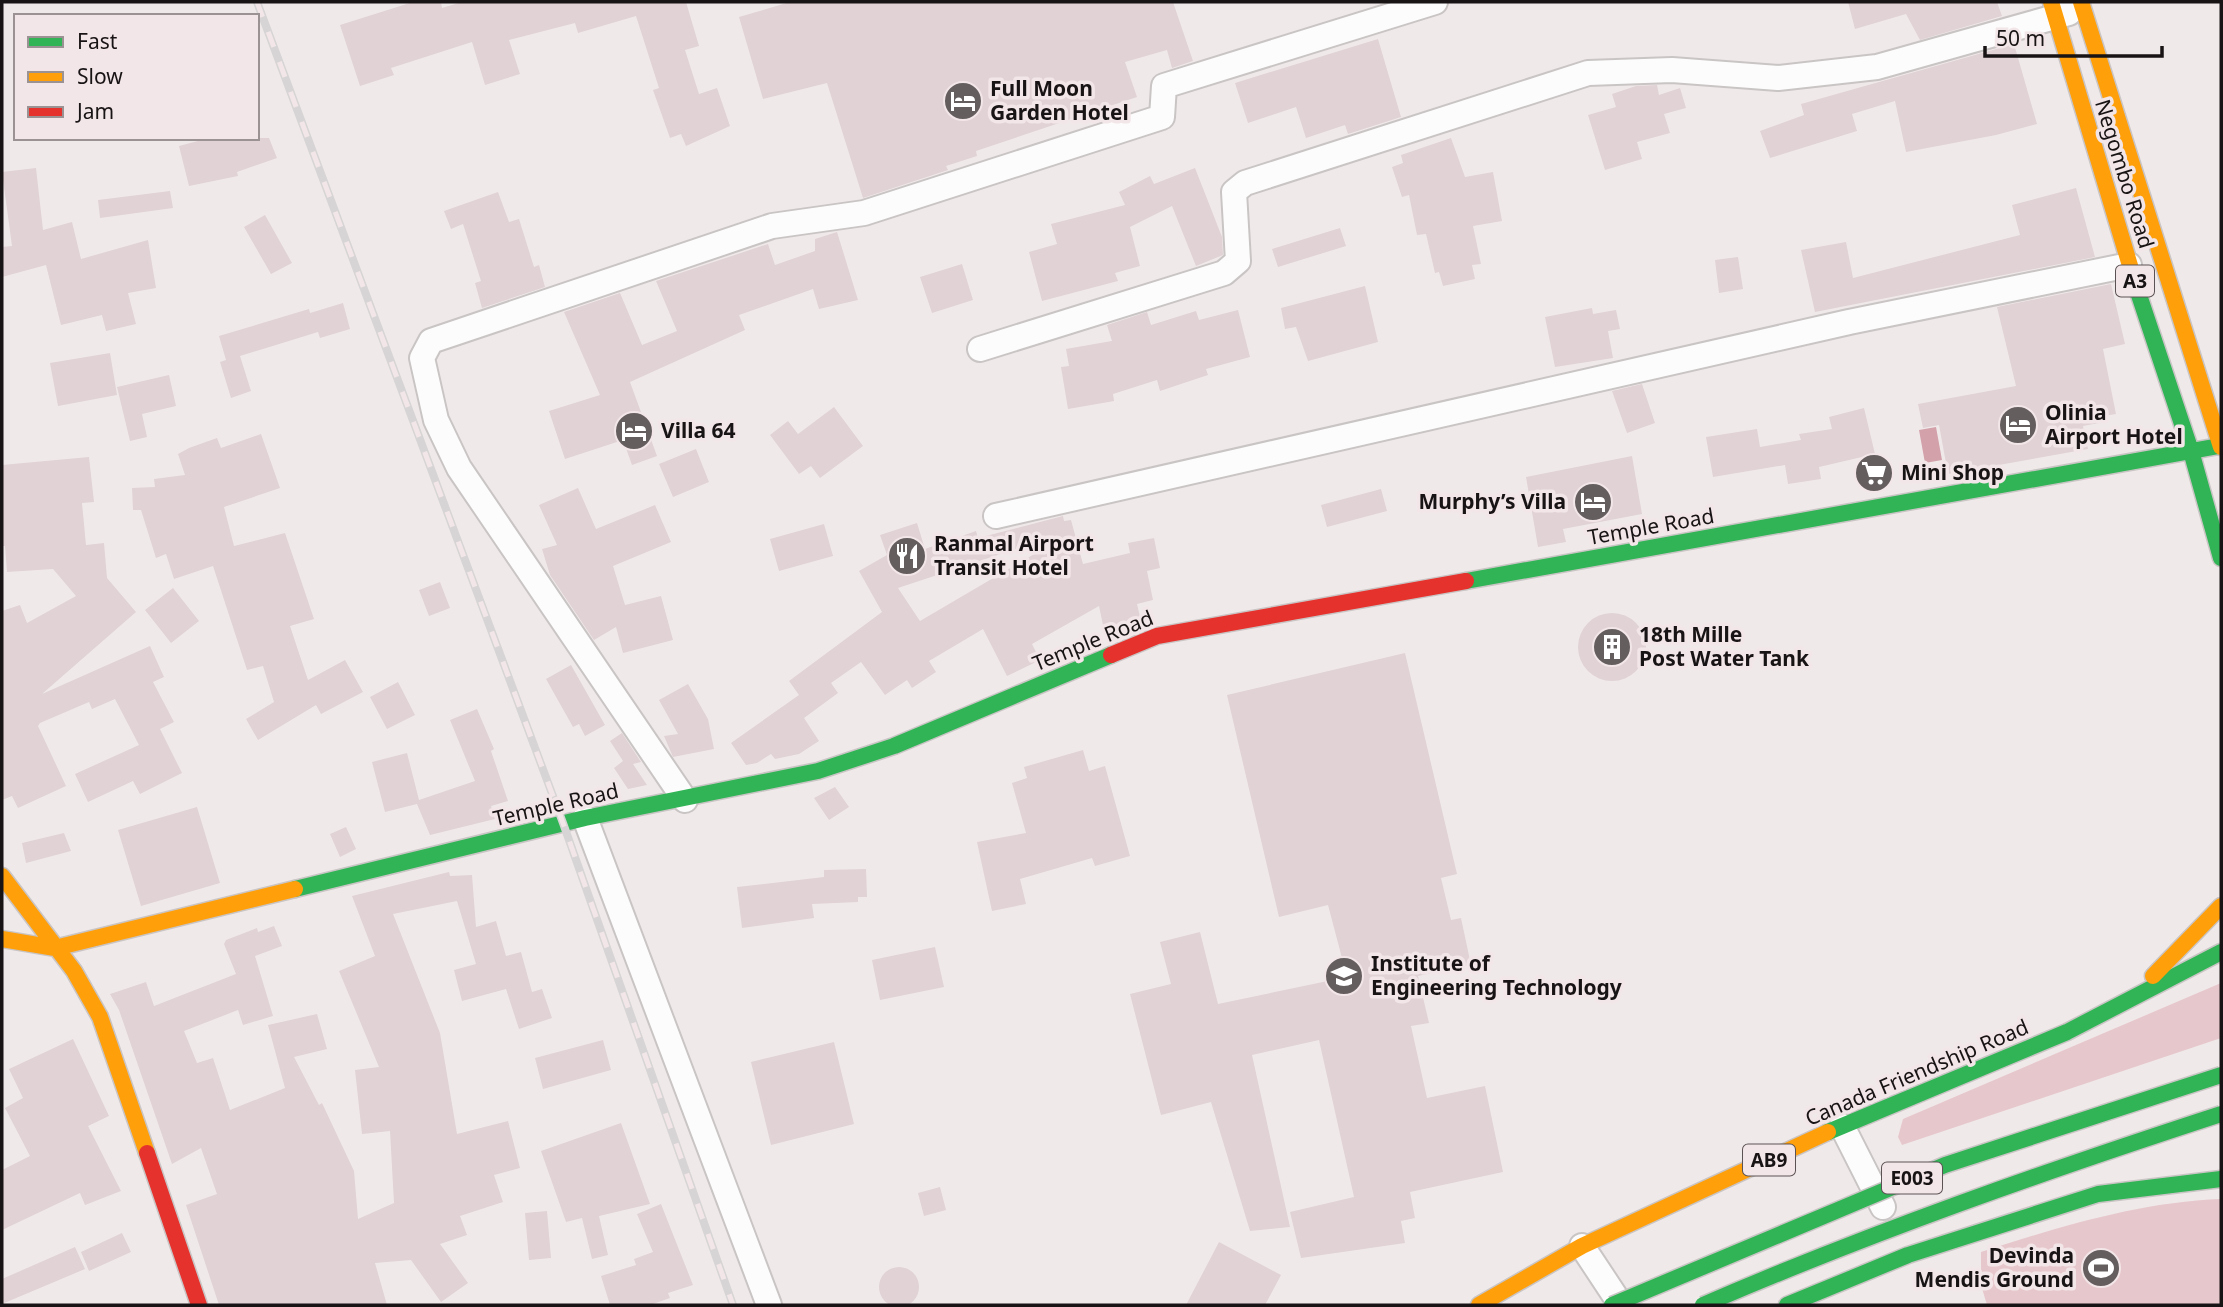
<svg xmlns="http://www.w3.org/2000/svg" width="2223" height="1307" font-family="'Noto Sans',sans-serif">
<rect width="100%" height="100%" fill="#f0e9ea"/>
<path fill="#e6c7cc" d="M2221 983V1038L1902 1145 1898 1137 1903 1119Z
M2221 1199V1305H1987L1981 1285V1252C2059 1227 2139 1202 2221 1199Z"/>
<path fill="#d3a1aa" d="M1936 427 1942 460 1925 463 1919 430Z"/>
<path fill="#e0d2d5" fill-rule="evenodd" d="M413 2H441L442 8 462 2H686L699 46 685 50 699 94 717 88 730 126 686 146 681 134 670 138 653 90 659 88 636 16 578 33 575 23 509 40 520 74 485 85 472 42 391 68 394 75 360 86 340 25Z
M790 2H1173L1193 61 1172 68 1167 50 1125 62 1137 97 976 151 977 156 946 166 948 170 863 198 827 83 763 99 739 17Z
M1848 2H1997L2002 16 1920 40 1906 14 1855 29Z
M1378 39 1401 117 1348 134 1345 125 1306 138 1296 107 1248 123 1235 83Z
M2014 44 2037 124 1996 135 1906 152 1895 101 1852 114 1857 131 1770 158 1760 131 1804 115 1801 104Z
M1657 85 1659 95 1680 88 1686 108 1664 114 1670 133 1637 142 1642 159 1605 170 1588 115 1616 107 1612 94 1636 86Z
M209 138H269L277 158 237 172 238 176 189 186 179 146Z
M1451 138 1465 177 1493 172 1502 221 1473 226 1481 264 1472 265 1475 279 1443 286 1439 272 1435 273 1426 234 1417 235 1409 195 1402 197 1392 167 1403 163 1401 155Z
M36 168 43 230 72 222 81 259 148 240 156 288 128 293 136 324 106 331 102 315 61 325 46 265 2 277V247L12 246 2 172Z
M1195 168 1222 237 1223 255 1196 266 1172 206 1130 227 1140 266 1115 273 1118 281 1042 301 1029 252 1057 244 1051 224 1125 205 1119 192 1150 176 1154 184Z
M2076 188 2095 257 1815 312 1801 250 1846 242 1853 278 2020 235 2012 205Z
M170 191 173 208 100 218 98 200Z
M498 192 509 222 519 219 534 267 539 265 545 287 482 308 475 283 481 281 463 224 451 229 444 211Z
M265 215 292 263 271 274 244 227Z
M1340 228 1346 246 1278 267 1272 249Z
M837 232 858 300 819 309 813 289 739 315 745 330 630 382 657 456 632 465 623 440 565 459 549 411 600 395 564 312 620 293 642 345 677 331 656 281 768 244 775 265 815 251V239Z
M1738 257 1743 289 1719 293 1715 260Z
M962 264 973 300 932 313 920 277Z
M2111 284 2125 344 2103 349 2116 414 2098 417 2099 423 2083 426 2088 449 1948 474 1939 425 1923 428 1918 404 2016 386 1997 307Z
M1365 286 1378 342 1308 361 1296 327 1285 329 1281 308Z
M343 303 350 329 320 338 318 332 240 356 251 391 231 398 220 362 226 360 219 336 309 309 310 313Z
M1592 308 1593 314 1616 310 1620 329 1608 331 1613 358 1555 367 1545 317Z
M1238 310 1250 357 1206 369 1208 375 1160 391 1157 380 1113 394 1114 401 1068 409 1061 367 1069 366 1066 349 1112 341 1107 325 1147 312 1151 325 1196 311 1199 320Z
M110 353 117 395 58 406 50 363Z
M169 375 176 406 142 414 147 437 130 441 117 387Z
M1642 384 1655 423 1627 433 1612 391Z
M834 407 863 446 820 478 811 466 799 474 770 435 788 421 798 434Z
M1864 408 1875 454 1819 467 1821 479 1788 484 1785 465 1713 477 1706 437 1757 429 1760 447 1801 440 1799 434 1832 429 1829 417Z
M261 434 280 488 224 507 234 546 285 533 314 619 290 626 308 680 345 660 363 692 321 714 316 705 258 740 246 719 274 702 263 666 247 670 213 566 174 579 166 554 156 558 141 510H133L132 488 155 487 154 479 185 475 178 454 189 448 217 438 221 448Z
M696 449 709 482 673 497 659 464Z
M1632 456 1642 514 1563 529 1566 542 1538 547 1526 477Z
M89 457 94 502 82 503 86 545 104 543 107 578 136 612 42 694 150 646 164 677 153 682 174 722 160 729 182 773 140 794 133 781 88 802 75 774 139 745 115 699 92 709 89 702 40 723 38 726 66 786 18 808 12 796 2 800V611L20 605 27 623 76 596 53 569 7 572 5 546H2V465Z
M578 488 596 529 655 505 671 542 613 566 625 605 661 596 673 640 623 653 616 627 594 640 550 575 542 549 557 545 539 505Z
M1381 489 1387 511 1327 527 1321 505Z
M1063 516 1064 521 1071 520 1083 564 1130 553 1128 543 1154 538 1160 568 1147 571 1153 600 1137 604 1141 621 1104 630 1099 606 1032 644 1040 660 1007 676 983 629 929 661 936 672 912 688 907 680 885 695 861 662 831 683 838 693 804 718 819 741 799 754 775 759 771 754 757 763 746 765 731 743 799 695 789 681 882 612 859 571 887 555 880 535 917 523 925 549 976 531 978 538ZM1037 542 1041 550 920 621 898 588Z
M824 524 833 556 779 571 770 539Z
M440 582 450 608 429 616 419 590Z
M173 588 199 621 171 643 145 610Z
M1578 647a34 34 0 1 1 68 0a34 34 0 1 1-68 0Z
M1405 653 1457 874 1441 878 1451 920 1461 918 1471 965 1418 976 1429 1023 1411 1026 1427 1098 1485 1086 1503 1172 1410 1192 1415 1218 1401 1221 1405 1243 1301 1258 1290 1212 1354 1197 1319 1040 1252 1055 1290 1227 1250 1231 1211 1102 1161 1115 1130 994 1171 984 1160 942 1200 932 1218 1004 1347 977 1328 905 1279 917 1227 695Z
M571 665 605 725 585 736 579 724 573 727 546 679Z
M398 682 415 715 387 729 370 697Z
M688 684 708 719 714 749 673 757 664 736 678 734 659 700Z
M477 709 494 749 491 751 508 801 491 806 495 819 430 835 417 804 385 812 372 762 407 753 419 800 475 781 450 720Z
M622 733 641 762 633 764 647 785 628 789 614 768 623 761 610 741Z
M1083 750 1089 771 1105 766 1130 856 1095 866 1092 858 1020 879 1026 904 992 911 977 842 1026 833 1012 783 1027 778 1024 767Z
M835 787 849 807 829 820 814 798Z
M197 807 220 883 141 906 118 830Z
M346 827 356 849 340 857 330 834Z
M64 833 71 851 26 863 22 843Z
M866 869 867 897H858V902L812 904 814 918 742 928 737 887 824 877V870Z
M449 872 450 876 472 875 476 927 496 921 506 956 521 952 532 992 542 989 552 1018 519 1029 506 989 462 1001 454 970 476 964 457 901 393 914 440 1033 457 1134 508 1121 520 1168 494 1175 503 1202 460 1216 467 1235 440 1244 468 1283 441 1302 411 1260 375 1263 387 1305H219L186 1205 217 1194 201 1148 172 1164 119 1010 110 994 146 982 154 1006 236 974 224 944 226 940 257 928 258 932 274 926 282 946 255 956 273 1016 243 1025 238 1010 184 1031 197 1063 213 1058 230 1110 285 1088 268 1025 317 1014 327 1049 294 1057 319 1105 322 1103 354 1171 358 1219 394 1203 390 1131 362 1134 355 1070 379 1067 339 971 375 956 352 896Z
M935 947 944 987 880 1000 872 960Z
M73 1039 109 1116 88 1126 121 1191 85 1205 80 1193 2 1230V1170L30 1156 5 1108 23 1098 9 1069Z
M603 1040 611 1070 543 1089 535 1058Z
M834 1042 854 1124 771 1145 751 1062Z
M621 1123 650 1204 599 1216 608 1255 592 1259 582 1218 566 1222 541 1151Z
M940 1187 946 1210 924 1216 918 1193Z
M661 1204 693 1285 668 1293 670 1298 650 1305H610L601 1276 636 1265 634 1259 653 1252 637 1214Z
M547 1211 551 1258 529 1260 525 1213Z
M122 1233 131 1252 89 1271 81 1252Z
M1219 1242 1281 1275 1265 1305H1186Z
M75 1247 85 1269 2 1304V1279Z
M879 1287a20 20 0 1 1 40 0a20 20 0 1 1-40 0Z"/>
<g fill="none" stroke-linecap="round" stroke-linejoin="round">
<defs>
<path id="street" d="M980 349 1224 273 1238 261 1234 192 1245 183 1588 73 1672 70 1778 78 1877 67 2069 13
M996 516 1849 322 2129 265
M685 800 459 468 436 420 422 358 431 341 772 226 864 213 1162 117 1164 86 1435 2
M585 818 769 1305
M1842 1126 1883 1207
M1582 1246 1621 1305"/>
<path id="fast" d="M2137 289 2191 451 2221 558
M1466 581 2219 446
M295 889 585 818 818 771 894 746 1111 655
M1828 1132 2067 1032 2221 952
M1787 1305 1908 1255 2098 1194 2221 1179"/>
<path id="slow" d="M2051 2 2137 289
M2081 2 2221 447
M2 876 74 971 100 1017 147 1153
M2 939 55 948 295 889
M2153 976 2221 906
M1479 1305 1582 1246 1828 1132"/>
<path id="jam" d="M1111 655 1157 636 1466 581
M147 1153 199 1305"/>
</defs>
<use href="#street" stroke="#cac5c5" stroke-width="28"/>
<use href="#fast" stroke="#cac5c5" stroke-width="19"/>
<use href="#slow" stroke="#cac5c5" stroke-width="19"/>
<use href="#jam" stroke="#cac5c5" stroke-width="19"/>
<use href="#street" stroke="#fdfcfc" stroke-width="24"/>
<use href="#fast" stroke="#30b455" stroke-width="16"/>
<use href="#slow" stroke="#ff9f0a" stroke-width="16"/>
<use href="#jam" stroke="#e5322d" stroke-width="16"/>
<defs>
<path id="rail" d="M257 2 563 823 733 1305"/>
</defs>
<use href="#rail" stroke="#d6d4d4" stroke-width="8"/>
<use href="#rail" stroke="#f3e6e8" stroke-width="5" stroke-dasharray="16" stroke-linecap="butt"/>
<defs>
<path id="fast-bridge" d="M1612 1305 1945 1165 2221 1075
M1703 1305C1872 1232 2046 1171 2221 1114"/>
</defs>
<use href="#fast-bridge" stroke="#cac5c5" stroke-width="19" stroke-linecap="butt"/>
<use href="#fast-bridge" stroke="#30b455" stroke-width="16"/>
</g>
<defs>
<symbol id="hotel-disc" viewBox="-11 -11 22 22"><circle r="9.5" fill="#645e5f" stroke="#f3e6e8"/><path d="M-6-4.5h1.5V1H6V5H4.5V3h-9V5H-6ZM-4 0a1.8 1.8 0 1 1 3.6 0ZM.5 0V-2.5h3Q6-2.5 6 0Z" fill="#fff"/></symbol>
<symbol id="supermarket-disc" viewBox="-11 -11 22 22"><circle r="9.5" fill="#645e5f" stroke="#f3e6e8"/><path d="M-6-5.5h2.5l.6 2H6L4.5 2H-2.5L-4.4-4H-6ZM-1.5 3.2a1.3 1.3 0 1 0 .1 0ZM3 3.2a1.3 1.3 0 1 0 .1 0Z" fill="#fff"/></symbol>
<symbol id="restaurant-disc" viewBox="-11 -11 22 22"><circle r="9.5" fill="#645e5f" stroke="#f3e6e8"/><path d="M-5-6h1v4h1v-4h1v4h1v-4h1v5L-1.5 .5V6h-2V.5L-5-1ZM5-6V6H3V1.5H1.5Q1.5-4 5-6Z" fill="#fff"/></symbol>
<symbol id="building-disc" viewBox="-11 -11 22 22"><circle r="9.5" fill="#645e5f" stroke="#f3e6e8"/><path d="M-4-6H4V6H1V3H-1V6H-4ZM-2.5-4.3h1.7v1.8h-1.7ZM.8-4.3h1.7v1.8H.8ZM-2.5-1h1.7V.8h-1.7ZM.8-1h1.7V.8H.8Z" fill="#fff"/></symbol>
<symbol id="university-disc" viewBox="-11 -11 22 22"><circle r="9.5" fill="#645e5f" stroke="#f3e6e8"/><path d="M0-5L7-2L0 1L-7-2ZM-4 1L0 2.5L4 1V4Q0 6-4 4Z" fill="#fff"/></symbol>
<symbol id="stadium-disc" viewBox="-11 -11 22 22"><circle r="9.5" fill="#645e5f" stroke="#f3e6e8"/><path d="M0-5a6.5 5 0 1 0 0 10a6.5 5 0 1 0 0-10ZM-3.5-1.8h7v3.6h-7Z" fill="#fff"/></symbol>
</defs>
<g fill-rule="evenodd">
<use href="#hotel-disc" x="941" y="79" width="44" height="44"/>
<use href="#hotel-disc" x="1996" y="403" width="44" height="44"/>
<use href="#hotel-disc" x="612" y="409" width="44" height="44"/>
<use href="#supermarket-disc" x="1852" y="451" width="44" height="44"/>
<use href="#hotel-disc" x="1571" y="480" width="44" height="44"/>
<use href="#restaurant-disc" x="885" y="534" width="44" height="44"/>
<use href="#building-disc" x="1590" y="625" width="44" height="44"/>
<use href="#university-disc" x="1322" y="954" width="44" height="44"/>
<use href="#stadium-disc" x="2079" y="1246" width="44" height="44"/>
</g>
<g text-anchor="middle" stroke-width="7" stroke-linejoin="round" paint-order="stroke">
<g fill="#f3e6e8" stroke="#5a5254" stroke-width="2">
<rect x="2116" y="265.5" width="38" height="31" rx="5"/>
<rect x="1743" y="1144.5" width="52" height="31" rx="5"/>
<rect x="1882" y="1162.5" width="60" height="31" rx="5"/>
</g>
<g font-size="19" font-weight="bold" fill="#181314">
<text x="2135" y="288">A3</text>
<text x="1769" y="1167">AB9</text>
<text x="1912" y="1185">E003</text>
</g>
<g font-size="21" font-weight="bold" fill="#181314" stroke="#f3e6e8" text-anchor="start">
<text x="990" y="96">Full Moon<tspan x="990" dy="24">Garden Hotel</tspan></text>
<text x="2045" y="420">Olinia<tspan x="2045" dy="24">Airport Hotel</tspan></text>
<text x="661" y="438">Villa 64</text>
<text x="1901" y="480">Mini Shop</text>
<text x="1566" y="509" text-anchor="end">Murphy’s Villa</text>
<text x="934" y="551">Ranmal Airport<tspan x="934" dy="24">Transit Hotel</tspan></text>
<text x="1639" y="642">18th Mille<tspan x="1639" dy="24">Post Water Tank</tspan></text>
<text x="1371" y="971">Institute of<tspan x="1371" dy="24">Engineering Technology</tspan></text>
<text x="2074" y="1263" text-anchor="end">Devinda<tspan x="2074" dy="24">Mendis Ground</tspan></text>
</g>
<g font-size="21" fill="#181314" stroke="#f3e6e8">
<text transform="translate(2124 174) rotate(73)" y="7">Negombo Road</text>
<text transform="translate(1651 527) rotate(-10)" y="7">Temple Road</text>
<text transform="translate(1093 641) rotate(-22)" y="7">Temple Road</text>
<text transform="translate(556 805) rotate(-13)" y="7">Temple Road</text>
<text transform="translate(1917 1073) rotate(-23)" y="7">Canada Friendship Road</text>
</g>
</g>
<rect width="2223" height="1307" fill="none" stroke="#181314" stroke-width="7"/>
<rect x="14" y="14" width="245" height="126" fill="#f3e6e8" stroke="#9b9293" stroke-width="2"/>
<rect x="28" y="37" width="35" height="10" fill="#30b455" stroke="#9b9293" stroke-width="2"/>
<text x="77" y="49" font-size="21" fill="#181314">Fast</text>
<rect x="28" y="72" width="35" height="10" fill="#ff9f0a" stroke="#9b9293" stroke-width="2"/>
<text x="77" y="84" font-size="21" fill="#181314">Slow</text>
<rect x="28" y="107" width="35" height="10" fill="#e5322d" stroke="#9b9293" stroke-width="2"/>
<text x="77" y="119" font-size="21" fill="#181314">Jam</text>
<path d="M1985 46v10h177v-10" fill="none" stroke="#181314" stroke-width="3.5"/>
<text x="1996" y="46" font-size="21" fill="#181314" stroke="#f3e6e8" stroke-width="5" paint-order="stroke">50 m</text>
</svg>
